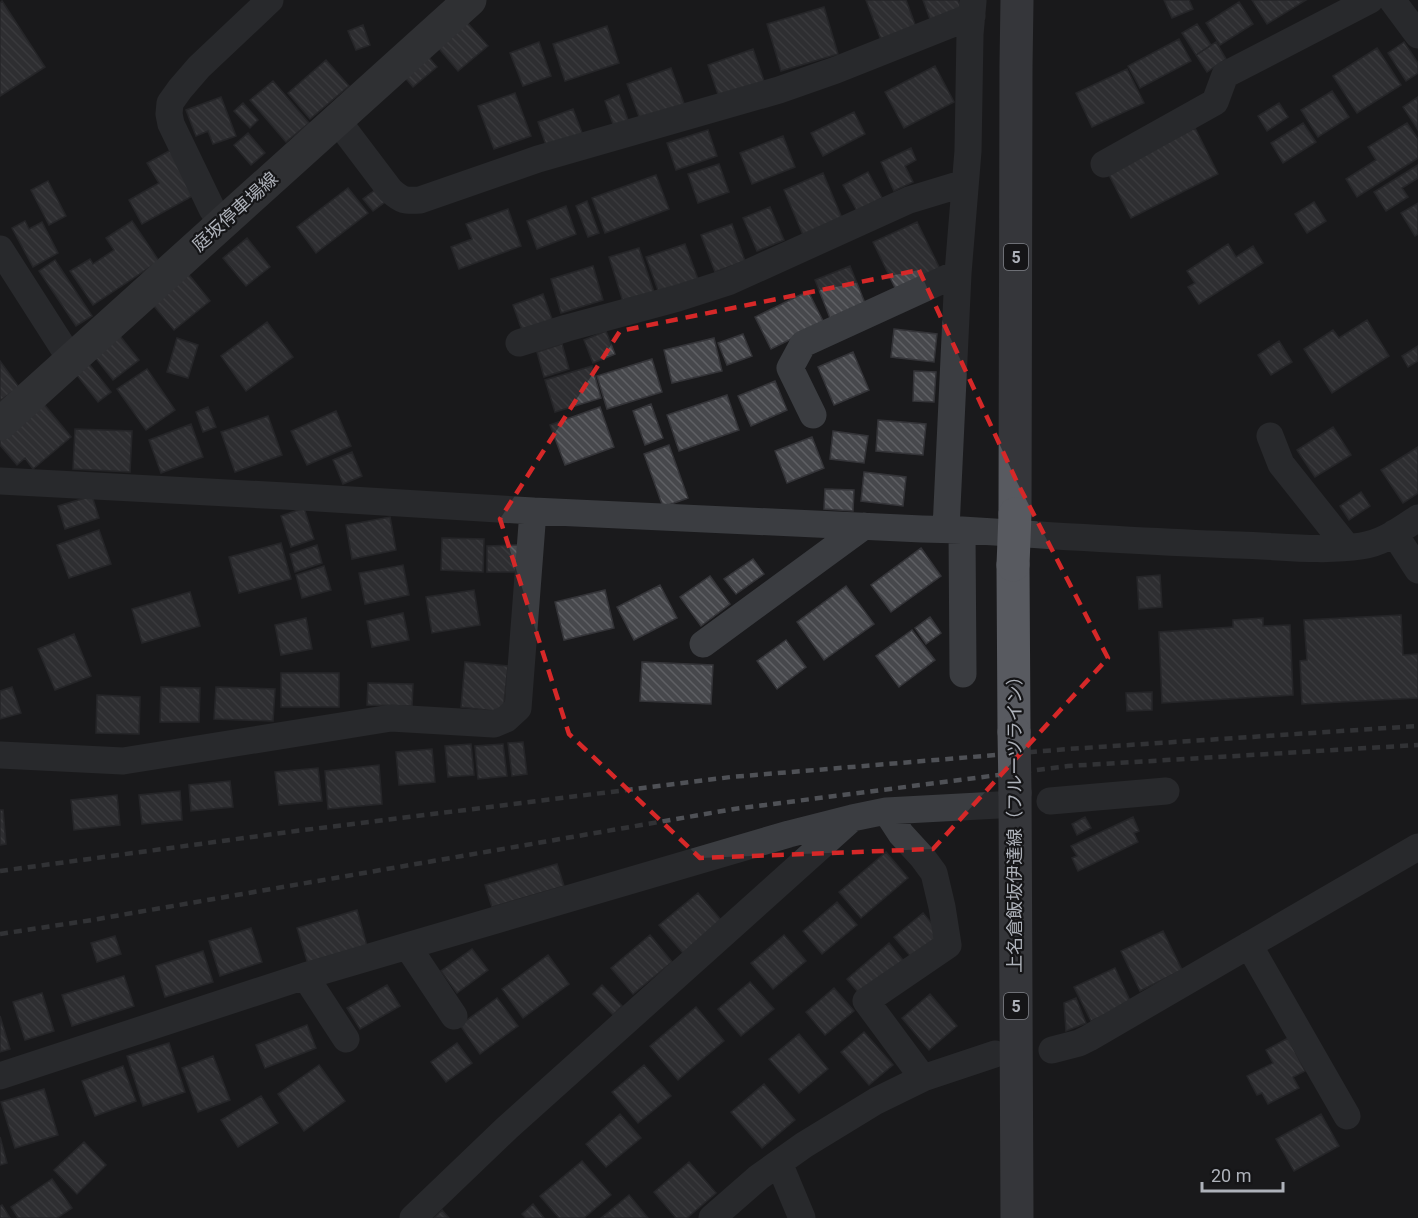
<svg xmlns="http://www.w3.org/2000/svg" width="1418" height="1218" font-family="Roboto,'Noto Sans JP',sans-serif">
<defs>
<pattern id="building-back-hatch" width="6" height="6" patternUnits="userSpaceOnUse" patternTransform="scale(1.5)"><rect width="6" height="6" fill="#47484c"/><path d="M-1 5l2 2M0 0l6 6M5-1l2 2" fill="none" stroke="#5f6064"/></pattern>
</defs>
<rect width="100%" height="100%" fill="#1a1a1c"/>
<path fill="url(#building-back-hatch)" stroke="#343438" stroke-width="1.5" d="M866 0H906L916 27 881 40Z
M923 0H958L962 11 931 22Z
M1164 0H1189L1193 9 1172 18Z
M1252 0H1306L1267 24Z
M2 1 45 67 0 96V3Z
M1239 2 1253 24 1220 45 1206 23Z
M824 7 838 54 781 71 767 24Z
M464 19 488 46 458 71 435 44Z
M1197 24 1211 45 1196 55 1182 33Z
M363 25 370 45 356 50 348 31Z
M607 26 619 63 565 81 553 44Z
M1179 39 1191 61 1140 88 1128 66Z
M539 42 551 76 523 86 510 53Z
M1216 42 1226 59 1207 72 1196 55Z
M1404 42 1418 63V73L1406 81 1388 53Z
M1377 48 1401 85 1357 113 1333 76Z
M753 49 765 84 720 100 708 65Z
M425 53 437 67 413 87 401 73Z
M326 60 349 86 310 119 288 93Z
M935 66 954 102 904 128 885 92Z
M671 68 685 106 641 122 627 84Z
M1127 69 1144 103 1092 127 1076 93Z
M273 81 309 123 286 142 250 100Z
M1332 91 1349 117 1318 137 1301 110Z
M515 93 531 136 494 149 478 106Z
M619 95 631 128 616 133 605 101Z
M221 97 236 136 213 144 208 131 196 136 186 110Z
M1418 97V130L1403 107Z
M243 103 258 120 250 128 234 111Z
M1279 103 1288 117 1267 131 1258 116Z
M573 109 584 138 548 151 538 122Z
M854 112 865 134 823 156 811 133Z
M1303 123 1316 142 1283 163 1271 143Z
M1407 123 1418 139V158L1357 197 1346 179 1376 160 1368 147Z
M1195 128 1218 174 1131 218 1108 173Z
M708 130 717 156 676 170 667 143Z
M248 133 265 153 251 165 234 145Z
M783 136 795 167 752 184 740 153Z
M911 148 916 160 905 166 913 182 894 191 881 162Z
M171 150 196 194 142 224 129 200 159 183 147 163Z
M719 164 729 192 698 203 688 174Z
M1418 165V178L1402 188 1408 197 1386 211 1374 192Z
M868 172 882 198 857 211 843 185Z
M823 173 842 218 803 235 784 190Z
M656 175 669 209 605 233 592 198Z
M48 181 66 216 49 225 31 190Z
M348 188 368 213 316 253 297 227Z
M375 190 385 202 373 211 363 199Z
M587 201 599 233 588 237 576 206Z
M1314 202 1326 221 1307 233 1295 214Z
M1418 203V234L1415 236 1401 213Z
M566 206 576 234 537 249 527 221Z
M770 207 784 240 757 251 743 218Z
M508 209 521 246 459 269 451 247 472 239 466 224Z
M25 221 29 229 42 222 58 253 33 267 12 228Z
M132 221 159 261 93 305 70 271 90 259 93 264 114 250 106 238Z
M917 222 941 271 897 292 873 242Z
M732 224 745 261 715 272 701 235Z
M247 238 270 267 246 286 223 258Z
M685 244 698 279 659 293 646 257Z
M1228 244 1236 257 1253 246 1263 263 1199 304 1188 287 1195 283 1187 271Z
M639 248 655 295 624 305 609 257Z
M55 260 92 316 76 326 39 271Z
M593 266 603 300 561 313 551 279Z
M850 266 865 303 830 318 815 280Z
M185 270 210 301 174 330 149 300Z
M808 291 824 323 771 349 755 317Z
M543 294 553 322 523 333 513 305Z
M1367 320 1389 356 1332 393 1304 349 1333 330 1339 338Z
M267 322 293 357 246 391 221 356Z
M894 329 937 334 934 362 891 357Z
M606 331 615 354 593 363 584 340Z
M743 334 752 356 727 365 718 343Z
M120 336 139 360 113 380 94 356Z
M177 338 198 345 188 378 167 372Z
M714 338 722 371 672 383 664 350Z
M1279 341 1292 362 1271 375 1258 355Z
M562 344 569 369 544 377 537 352Z
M1418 346V361L1408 367 1402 356Z
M853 352 869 390 834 405 818 367Z
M652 359 662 392 607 409 597 376Z
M0 361 19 387 0 401Z
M89 364 111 392 98 402 76 374Z
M592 366 601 398 555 412 545 380Z
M147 369 175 410 146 430 117 389Z
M914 371 936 372 934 402 913 401Z
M775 381 787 410 751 426 738 396Z
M727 395 739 430 679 451 667 415Z
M43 403 71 437 33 469 25 458 17 465 0 445V439Z
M651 404 663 438 645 445 633 411Z
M208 407 216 427 203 432 196 412Z
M600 407 614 447 565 465 550 425Z
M336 411 351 446 307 465 291 431Z
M268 416 282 455 235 472 221 432Z
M878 420 926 424 923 455 876 451Z
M191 424 203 457 161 473 149 440Z
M1333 427 1351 455 1315 477 1297 450Z
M75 429 132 431 130 472 73 469Z
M833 431 868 436 864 463 830 459Z
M812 437 824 468 787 483 775 451Z
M669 445 688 498 663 507 644 454Z
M1418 447V493L1403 503 1381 470Z
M352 452 362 476 343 484 333 460Z
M864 472 906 477 903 506 861 501Z
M825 489 854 490 853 511 824 509Z
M1361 492 1370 506 1349 520 1340 506Z
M92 496 99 518 65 529 58 506Z
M304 508 314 539 291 547 281 516Z
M390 517 396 550 352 559 346 525Z
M99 530 111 564 69 578 57 545Z
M442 538 484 539 483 572 441 570Z
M281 543 291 579 239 593 229 557Z
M317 545 322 563 295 572 290 554Z
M521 545 520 572H487V546Z
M921 548 941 576 891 612 871 585Z
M753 559 764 574 736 594 724 579Z
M403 565 409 595 365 604 359 573Z
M324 566 331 590 302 598 296 575Z
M1160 575 1162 607 1139 609 1137 577Z
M710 576 730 604 701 626 680 597Z
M660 585 677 618 634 640 617 607Z
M846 586 874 624 824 660 797 622Z
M474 590 480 625 432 633 426 597Z
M605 590 614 628 564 640 555 602Z
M190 592 200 626 142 643 132 609Z
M403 613 409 640 372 647 367 621Z
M1401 615 1403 655 1418 654V698L1302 704 1300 661 1307 660 1304 620Z
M930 617 941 633 926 644 915 628Z
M306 618 312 649 281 655 275 625Z
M1263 618V626L1290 625 1293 695 1162 703 1159 632 1233 627V620Z
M912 630 935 660 899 687 876 656Z
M74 634 91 676 55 690 38 649Z
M786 640 806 667 777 689 757 661Z
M465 662 508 666 503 712 461 707Z
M642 662 713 665 711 704 640 701Z
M281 673H339V707H281Z
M368 683 413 684 412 706 367 705Z
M12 687 21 713 0 719V691Z
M161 687 200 688 199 722H160Z
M216 687 275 689 273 721 214 719Z
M1152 692V710L1127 711 1126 693Z
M97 695 140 697 139 734 96 733Z
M523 742 527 774 512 776 508 743Z
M471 744 474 775 448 777 445 746Z
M503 744 507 776 478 779 475 746Z
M432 749 435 782 399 785 396 752Z
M379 765 382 804 328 809 325 771Z
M318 768 322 801 279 805 275 772Z
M230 781 233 807 191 811 189 785Z
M180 791 182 820 142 824 139 795Z
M117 795 120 825 74 830 71 800Z
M0 810H3L6 844 0 845Z
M1085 817 1091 828 1077 835 1072 824Z
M1133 817 1139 831 1134 833 1138 842 1078 871 1072 858 1077 856 1071 846Z
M886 852 908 878 861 918 839 892Z
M557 864 564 886 492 907 485 885Z
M698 893 721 920 683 953 659 925Z
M837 902 857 925 822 954 803 931Z
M357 910 367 946 308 964 297 928Z
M923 913 942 936 914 960 894 937Z
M251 928 262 962 220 976 209 941Z
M1163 931 1182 970 1140 991 1121 951Z
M650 935 672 962 633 994 611 968Z
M784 935 806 961 773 989 751 963Z
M115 936 121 954 97 962 91 943Z
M889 943 906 964 864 999 847 979Z
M472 949 488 970 457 993 441 971Z
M203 951 213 982 165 997 156 966Z
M548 955 569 984 523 1018 502 989Z
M1115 968 1131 1003 1091 1021 1074 987Z
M124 976 134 1006 72 1026 62 995Z
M750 982 774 1009 741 1036 718 1009Z
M387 985 400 1006 360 1029 347 1008Z
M602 985 622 1006 613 1015 593 994Z
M834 988 854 1011 825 1035 806 1012Z
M42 993 54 1031 25 1040 13 1002Z
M930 994 957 1026 929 1050 902 1018Z
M497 998 518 1026 480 1054 460 1025Z
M1076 998 1086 1023 1066 1031 1064 1003Z
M696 1007 724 1041 678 1080 650 1046Z
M0 1016 10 1049 0 1052Z
M307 1025 316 1048 265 1068 256 1045Z
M864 1032 893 1065 869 1085 841 1052Z
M799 1034 828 1069 799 1093 769 1059Z
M1288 1038 1305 1071 1293 1077 1299 1088 1268 1104 1262 1093 1257 1095 1247 1076 1273 1063 1266 1050Z
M169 1043 185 1092 143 1106 127 1056Z
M457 1043 472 1063 446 1082 431 1062Z
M213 1056 230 1100 198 1112 182 1068Z
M319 1065 345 1101 304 1131 278 1094Z
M644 1065 671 1096 638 1123 612 1092Z
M123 1066 136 1101 95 1116 82 1081Z
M764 1084 795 1120 762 1148 731 1112Z
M44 1089 58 1135 15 1148 1 1102Z
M261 1096 278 1123 238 1147 221 1120Z
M620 1114 641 1138 606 1167 586 1144Z
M1321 1114 1339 1146 1294 1171 1276 1139Z
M0 1137 7 1163 0 1165Z
M84 1142 106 1165 77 1194 54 1170Z
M582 1161 611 1195 584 1218H559L540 1196Z
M689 1162 716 1193 687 1218H676L654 1192Z
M52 1179 72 1208 57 1218H18L11 1207Z
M629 1195 648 1218H601Z
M533 1204 544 1218H526L522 1214Z
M2 1205 10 1218H0V1206Z
M442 1210 449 1218H434Z"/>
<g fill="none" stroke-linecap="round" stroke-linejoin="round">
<path stroke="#3b3d41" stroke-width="27" d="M1392 0 1418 35
M337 120 390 190C402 201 405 201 420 200L538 159 779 90 836 70 972 16
M1104 164 1215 102 1225 75 1370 0
M222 223 212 209 171 124 169 114 170 103 180 89 199 67 270 0
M0 249 71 360
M519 343 567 328 678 298 728 282 909 200 965 183
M813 415 790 368 803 344 958 273
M1270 436 1281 464 1347 547
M0 481 285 496 533 511 922 529 962 530C1054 536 1146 542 1239 545 1278 546 1322 552 1361 546 1383 543 1400 530 1418 518
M946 529 958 273 968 151 970 34 973 1
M962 530 963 674
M1394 533 1418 570
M703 644 864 526
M0 755 123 761 391 718 494 724 506 719 518 708 533 511
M1050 801 1166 791
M886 811 901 834 923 858 934 873 942 907 948 945 866 1001 923 1078
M1249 945 1347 1116
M408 947 454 1016
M305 976 346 1039
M1052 1050 1079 1043 1089 1038 1418 847
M0 1076 305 976 789 834 852 818 886 811 998 805
M779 1163 802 1218
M413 1218 507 1128 849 821
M712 1218 759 1177 804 1145 876 1101 923 1078 995 1054"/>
<path stroke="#4a4c51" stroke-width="33" d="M0 424 470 0"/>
<path stroke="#585a60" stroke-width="33" d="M1015 514 1016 66 1017 0
M1013 565 1014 732
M1015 793 1017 1218"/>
<path stroke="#4f5156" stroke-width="4.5" stroke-dasharray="8 6" stroke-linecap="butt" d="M0 871 296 831 731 777 1068 749 1418 726
M0 934 92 920 734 809 1068 766 1418 745"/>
<path stroke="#585a60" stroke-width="33" d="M1013 565 1015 514
M1014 732 1015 793"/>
</g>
<path d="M0 0H1418V1218H0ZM919 270 1017 482 1108 658 933 849 700 858 569 734 500 519 620 331Z" fill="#1a1a1c" fill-opacity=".55" fill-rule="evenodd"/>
<path fill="none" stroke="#d62828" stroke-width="4.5" stroke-dasharray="12 8" stroke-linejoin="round" d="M919 270 1017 482 1108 658 933 849 700 858 569 734 500 519 620 331Z"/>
<g text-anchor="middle" stroke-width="4.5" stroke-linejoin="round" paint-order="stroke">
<g fill="#151517" stroke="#808389" stroke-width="1.5">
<rect x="1004" y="244" width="24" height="26" rx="4.5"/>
<rect x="1004" y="993" width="24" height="26" rx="4.5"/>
</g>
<g font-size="16" font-weight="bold" fill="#aeb2ba">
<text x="1016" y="263">5</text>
<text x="1016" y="1012">5</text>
</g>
<g font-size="18" fill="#aeb2ba" stroke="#151517">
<text transform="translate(235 212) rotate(-42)" y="6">庭坂停車場線</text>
<text transform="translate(1015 820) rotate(-90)" y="6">上名倉飯坂伊達線（フルーツライン）</text>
</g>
</g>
<path d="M1202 1182v9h81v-9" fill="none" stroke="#aeb2ba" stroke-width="3"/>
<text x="1211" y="1182" font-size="18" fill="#aeb2ba" stroke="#151517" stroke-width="4.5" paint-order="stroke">20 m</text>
</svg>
